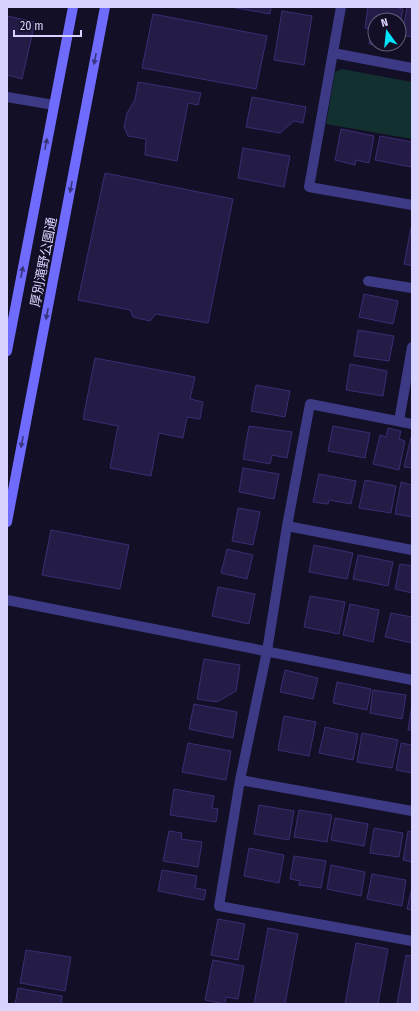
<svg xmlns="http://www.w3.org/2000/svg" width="419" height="1011" font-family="'Fira Sans Condensed','Noto Sans JP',sans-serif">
<rect width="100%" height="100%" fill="#130f26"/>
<path fill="#12302f" d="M342 69 412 82V139L326 124 335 72Z"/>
<path fill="#241b47" stroke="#3b2d73" d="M231 7H271L270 14Z
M368 7H394L403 9 399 31V20H375V44H397L396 49 369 44 372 30 365 28Z
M407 7 412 8V37L402 35Z
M282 11 312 16 304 65 274 60Z
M153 14 267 36 256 89 142 68Z
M7 16 35 22 22 79 7 75Z
M138 82 201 93 198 105 188 103 177 161 145 155 146 139 128 136 124 127 127 113 135 100Z
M252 97 306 107 303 123 294 121 280 133 246 127Z
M341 129 374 136 369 163 356 160 355 165 335 160Z
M380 136 412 142 411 167 375 160Z
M243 148 290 156 284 187 238 178Z
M105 173 233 199 208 323 156 314 150 321 133 317 130 310 78 300Z
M411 228H412V266L404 264Z
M364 294 398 301 393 324 359 317Z
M358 330 394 336 389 361 354 356Z
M95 358 195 377 190 399 203 402 200 419 187 417 183 438 159 433 151 476 110 468 118 426 83 419Z
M350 364 387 371 383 396 346 390Z
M256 385 290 391 285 417 251 411Z
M249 426 292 432 287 458 272 455 270 464 243 459Z
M333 426 370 433 365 458 328 451Z
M388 428 401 431 399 439 405 441 399 470 373 464 380 435 386 437Z
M411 437H412V468L404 467Z
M243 468 279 474 274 499 239 492Z
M319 474 356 481 351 504 329 500 328 504 313 502Z
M365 480 396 486 391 513 359 508Z
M401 482 412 485V517L395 514Z
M238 508 260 512 253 545 232 541Z
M51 530 129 545 120 589 42 575Z
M314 545 353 553 347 579 309 572Z
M227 549 253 555 247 579 221 573Z
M358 555 393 562 388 586 353 579Z
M400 564 412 566V593L395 589Z
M218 587 255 594 249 624 212 616Z
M310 596 345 602 339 634 304 627Z
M350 604 379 610 373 642 343 635Z
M391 613 412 617V643L385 637Z
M204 659 240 665 236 691 217 702 197 699Z
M285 670 318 678 313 699 280 692Z
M337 682 371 689 367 710 333 703Z
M373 690 406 695 402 719 370 713Z
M194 704 237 712 233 738 189 729Z
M412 705V730H408Z
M284 716 316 722 309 756 278 750Z
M325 727 358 734 353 760 319 753Z
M362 733 398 740 392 768 357 762Z
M188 743 231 751 226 780 182 772Z
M401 743 412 745V773L396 770Z
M174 789 214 796 212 808 218 809 216 822 170 815Z
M259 805 294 811 289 840 254 834Z
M299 810 332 815 327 842 294 837Z
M335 818 368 824 364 846 331 840Z
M374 828 403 833 399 857 370 853Z
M169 831 182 833 181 839 202 842 198 867 163 861Z
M408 831 412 832V862L403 860Z
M249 848 284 855 279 883 244 876Z
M294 856 326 861 321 888 299 885 300 881 290 879Z
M331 865 365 872 361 896 327 889Z
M162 870 197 876 195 888 206 890 204 900 158 891Z
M372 874 406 880 402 906 367 899Z
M412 887V910L407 909Z
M218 919 245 924 238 960 211 955Z
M268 928 298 934 285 1004H254Z
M356 943 388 949 378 1004H345Z
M26 950 71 957 65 991 20 983Z
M406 955 412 956V1004H397Z
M213 960 244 966 238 999 226 997 225 1004 205 1000Z
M18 988 62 996 61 1004H15Z"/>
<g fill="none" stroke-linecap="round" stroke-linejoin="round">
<path stroke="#3d3a85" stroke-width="10" d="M341 7 309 187 412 205
M333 53 412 68
M7 97 54 105
M368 281 412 288
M399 421 412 347
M412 424 310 404 287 526 267 651 240 780 219 906 412 941
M287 526 412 550
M7 600 412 680
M240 780 412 811"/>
<path stroke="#6f6bff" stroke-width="10" d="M7 351 73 7
M7 522 105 7"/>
</g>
<defs><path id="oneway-solid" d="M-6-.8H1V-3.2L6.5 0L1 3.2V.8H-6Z"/></defs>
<g fill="#38347d">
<use href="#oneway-solid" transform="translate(95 59) rotate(101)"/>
<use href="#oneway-solid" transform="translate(46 144) rotate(-79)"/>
<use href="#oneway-solid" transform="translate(71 187) rotate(101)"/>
<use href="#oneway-solid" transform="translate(22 272) rotate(-79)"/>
<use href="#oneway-solid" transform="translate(47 314) rotate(101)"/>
<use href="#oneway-solid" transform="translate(22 442) rotate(101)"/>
</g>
<g text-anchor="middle" stroke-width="3.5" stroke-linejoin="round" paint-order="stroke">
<g font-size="13" fill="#d9d4ff" stroke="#130f26">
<text transform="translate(43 262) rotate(-79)" y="5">厚別滝野公園通</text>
</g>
</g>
<rect width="419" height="1011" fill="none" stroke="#d9d4ff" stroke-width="16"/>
<g transform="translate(387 32) rotate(345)"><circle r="19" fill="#130f26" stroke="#625e7d"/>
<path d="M0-3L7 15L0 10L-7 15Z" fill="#00e5ff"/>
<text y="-6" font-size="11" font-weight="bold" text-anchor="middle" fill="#d9d4ff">N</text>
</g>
<path d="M14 30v6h67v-6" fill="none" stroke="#d9d4ff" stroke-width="2"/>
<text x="20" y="30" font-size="12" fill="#d9d4ff" stroke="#130f26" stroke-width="3" paint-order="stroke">20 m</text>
</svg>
